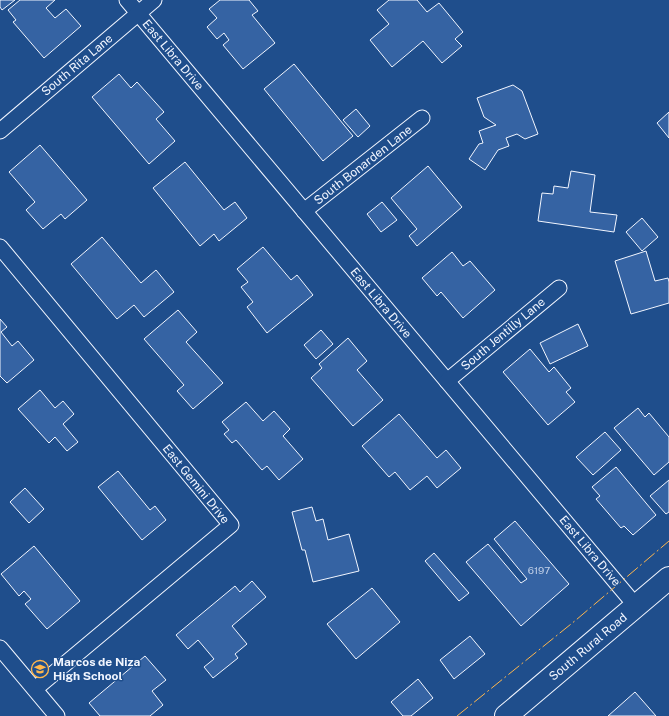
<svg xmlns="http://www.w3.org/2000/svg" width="669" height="716" viewBox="0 0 669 716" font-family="'Public Sans',sans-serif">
	<rect width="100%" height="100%" fill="#1f4e8c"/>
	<g fill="#3563a3" stroke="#f2f6ff">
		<polygon points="0,0 15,0 2,10 0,7"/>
		<polygon points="20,0 55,0 46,8 55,18 66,9 81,26 44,58 13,22 16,20 8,10"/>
		<polygon points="220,0 249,0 258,11 252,15 275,43 243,69 223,45 229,40 224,33 217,39 207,27 217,18 209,9"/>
		<polygon points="389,0 417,0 427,12 439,3 463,32 455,39 462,46 442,63 423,41 392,67 370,40 389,24 377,10"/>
		<polygon points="294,64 353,136 323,161 264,89"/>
		<polygon points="119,74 131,88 137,82 164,112 156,119 175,141 149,164 92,97"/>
		<polygon points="513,85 522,91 538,134 525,139 517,134 506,138 509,146 498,150 485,170 469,159 479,144 483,143 479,131 496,125 484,117 477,98"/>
		<polygon points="356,109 370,126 358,137 343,120"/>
		<polygon points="669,112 669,138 657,123"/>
		<polygon points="40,145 87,200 65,219 61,214 43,229 26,210 35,202 9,172"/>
		<polygon points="185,162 224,210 235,202 247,218 219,241 214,234 200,246 153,188"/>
		<polygon points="428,166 462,207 417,246 409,236 417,229 391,198"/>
		<polygon points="571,171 595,175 590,212 617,215 614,232 538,221 542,193 553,194 554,186 568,188"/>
		<polygon points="382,202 397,220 381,232 367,214"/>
		<polygon points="642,218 658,237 642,251 626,232"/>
		<polygon points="102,237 141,283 156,270 174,292 144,317 134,305 117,319 71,264"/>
		<polygon points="263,247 291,280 297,275 313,295 267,333 247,307 253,302 241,287 248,282 237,269"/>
		<polygon points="646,251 655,281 668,278 669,282 669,303 631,314 615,261"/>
		<polygon points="452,252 463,266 470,261 495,290 463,318 441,292 437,296 422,278"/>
		<polygon points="178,310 197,332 186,342 223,383 193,409 177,391 184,385 144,339"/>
		<polygon points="0,319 7,327 1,332 12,346 18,341 34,360 7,383 0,376"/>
		<polygon points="578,324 588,346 550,364 540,343"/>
		<polygon points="321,330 333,344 316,359 304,345"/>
		<polygon points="348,338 367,361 357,370 383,400 353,426 311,378 322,368 319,364"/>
		<polygon points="530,349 549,372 554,367 571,388 566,392 575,402 548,425 503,372"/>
		<polygon points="40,390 55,408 63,401 74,414 63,424 78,442 67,451 55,437 49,443 18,409"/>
		<polygon points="246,402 263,421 274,411 290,429 283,436 303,459 279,480 267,466 262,470 236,440 232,443 224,434 229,430 222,422"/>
		<polygon points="638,408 645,417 649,413 669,437 669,462 654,475 614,428"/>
		<polygon points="399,414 437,458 446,450 461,468 437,488 427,476 410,490 395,472 389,477 362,446"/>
		<polygon points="605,432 621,450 593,475 576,457"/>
		<polygon points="616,467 656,515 633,535 624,526 621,528 596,499 600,496 592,487"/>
		<polygon points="118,471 150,510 155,506 166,520 142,540 98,487"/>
		<polygon points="669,480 669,512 666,514 650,496"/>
		<polygon points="25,488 44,509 29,523 10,502"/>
		<polygon points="312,507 316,521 323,519 328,540 349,534 359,571 313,582 305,550 302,550 292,512"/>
		<polygon points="515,521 569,584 521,626 466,562 488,544 521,583 527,579 494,539"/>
		<polygon points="34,546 80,601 47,629 25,604 31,599 24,591 19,596 1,574"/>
		<polygon points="434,553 469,593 459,601 425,561"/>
		<polygon points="252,581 266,597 232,626 247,644 235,654 238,658 213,678 204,667 214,659 198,640 188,649 176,635 235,586 240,592"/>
		<polygon points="372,588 400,622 356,659 327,624"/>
		<polygon points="470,636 485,654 454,679 440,660"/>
		<polygon points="145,656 166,680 152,691 163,705 150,716 100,716 89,703"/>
		<polygon points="418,679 433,698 411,716 403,716 391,702"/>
		<polygon points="635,692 656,716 608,716"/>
	</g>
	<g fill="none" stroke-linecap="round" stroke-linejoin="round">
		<g stroke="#f2f6ff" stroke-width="17">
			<g id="minor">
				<polyline points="127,0 636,606"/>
				<polyline points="0,131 154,0"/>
				<polyline points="304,211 422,118"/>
				<polyline points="0,247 231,525 35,689"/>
				<polyline points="447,381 559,288"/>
				<polyline points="0,648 57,716"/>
			</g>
		</g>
		<g stroke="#f2f6ff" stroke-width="24">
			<polyline id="secondary" points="506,716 669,578"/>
		</g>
		<use href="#minor" stroke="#1f4e8c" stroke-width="15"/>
		<use href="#secondary" stroke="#1f4e8c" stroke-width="22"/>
		<polyline stroke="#ffb74d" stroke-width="1" stroke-dasharray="14 3 2 3" stroke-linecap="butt" points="457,716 576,620 669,541"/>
	</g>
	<defs>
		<g id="school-ring" transform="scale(0.9)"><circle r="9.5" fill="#1f4e8c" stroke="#ffb74d" stroke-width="1.5"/><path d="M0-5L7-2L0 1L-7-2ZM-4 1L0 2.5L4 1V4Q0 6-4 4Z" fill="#ffb74d"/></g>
	</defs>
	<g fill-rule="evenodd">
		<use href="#school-ring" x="40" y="669"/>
	</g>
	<g text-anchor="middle" stroke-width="3" stroke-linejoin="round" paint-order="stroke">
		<g font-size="10" fill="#c3d1e8">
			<text x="539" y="574">6197</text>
		</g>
		<g font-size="12" fill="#f2f6ff" stroke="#1f4e8c">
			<text transform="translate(173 55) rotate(50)" y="4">East Libra Drive</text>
			<text transform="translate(77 65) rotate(-40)" y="4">South Rita Lane</text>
			<text transform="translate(363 165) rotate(-38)" y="4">South Bonarden Lane</text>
			<text transform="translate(381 303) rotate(50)" y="4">East Libra Drive</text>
			<text transform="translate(503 334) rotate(-40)" y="4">South Jentilly Lane</text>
			<text transform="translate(196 484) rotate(51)" y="4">East Gemini Drive</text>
			<text transform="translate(590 551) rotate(50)" y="4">East Libra Drive</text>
			<text transform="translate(588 647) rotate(-40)" y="4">South Rural Road</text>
		</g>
		<g font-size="12" font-weight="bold" fill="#f2f6ff" stroke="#1f4e8c" text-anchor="start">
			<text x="53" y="666">Marcos de Niza<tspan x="53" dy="14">High School</tspan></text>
		</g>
	</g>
</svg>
